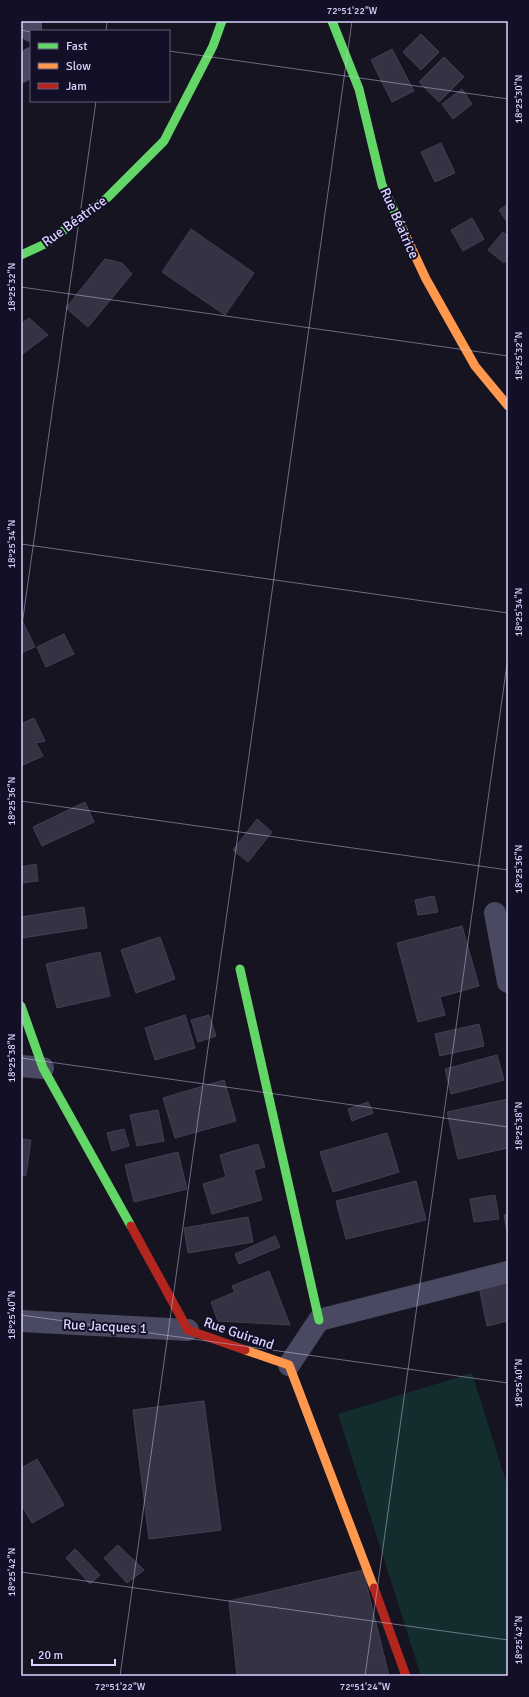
<svg xmlns="http://www.w3.org/2000/svg" width="529" height="1697" viewBox="0 0 529 1697" font-family="Signika,sans-serif">
	<rect width="100%" height="100%" fill="#161421"/>
	<polygon fill="#132c2d" points="472,1373 508,1488 508,1676 421,1676 338,1414"/>
	<g fill="#343243" stroke="#433f54">
		<polygon points="421,34 439,52 421,70 403,52"/>
		<polygon points="392,49 414,91 392,102 371,60"/>
		<polygon points="444,57 464,77 439,102 419,82"/>
		<polygon points="462,89 472,104 453,119 442,104"/>
		<polygon points="441,143 455,173 435,182 421,152"/>
		<polygon points="508,204 508,221 507,222 499,210"/>
		<polygon points="472,218 484,239 463,251 451,230"/>
		<polygon points="191,229 254,273 225,315 162,272"/>
		<polygon points="503,232 508,236 508,258 504,263 488,250"/>
		<polygon points="105,259 122,263 132,274 88,327 66,308"/>
		<polygon points="29,318 48,335 21,355 21,324"/>
		<polygon points="21,618 35,647 21,653"/>
		<polygon points="64,634 74,654 46,667 37,647"/>
		<polygon points="34,718 45,741 36,743 43,756 23,765 21,762 21,724"/>
		<polygon points="85,802 94,822 42,846 33,827"/>
		<polygon points="257,819 272,832 248,862 233,850"/>
		<polygon points="36,864 38,881 21,883 21,867"/>
		<polygon points="434,896 438,912 418,915 415,900"/>
		<polygon points="84,907 87,928 22,938 21,917"/>
		<polygon points="462,926 479,986 440,997 445,1015 418,1022 397,943"/>
		<polygon points="160,937 175,979 136,993 121,950"/>
		<polygon points="100,952 110,996 57,1008 46,964"/>
		<polygon points="185,1015 195,1048 155,1060 145,1028"/>
		<polygon points="209,1015 216,1036 198,1042 191,1020"/>
		<polygon points="479,1024 484,1046 440,1056 435,1034"/>
		<polygon points="497,1055 504,1080 451,1094 445,1069"/>
		<polygon points="224,1080 236,1121 175,1138 163,1098"/>
		<polygon points="508,1099 508,1148 458,1159 447,1112"/>
		<polygon points="368,1102 373,1113 352,1121 348,1109"/>
		<polygon points="158,1110 164,1141 137,1146 130,1115"/>
		<polygon points="124,1129 129,1146 112,1151 107,1133"/>
		<polygon points="387,1133 399,1172 333,1192 320,1152"/>
		<polygon points="21,1139 31,1140 26,1175 21,1176"/>
		<polygon points="258,1144 265,1167 254,1170 262,1200 212,1214 203,1184 226,1177 220,1155"/>
		<polygon points="178,1152 187,1189 134,1202 125,1165"/>
		<polygon points="416,1181 426,1220 346,1239 336,1201"/>
		<polygon points="495,1195 499,1219 474,1222 470,1199"/>
		<polygon points="508,1214 508,1232 507,1232 504,1215"/>
		<polygon points="248,1217 253,1242 188,1253 184,1228"/>
		<polygon points="275,1236 280,1247 239,1264 235,1254"/>
		<polygon points="269,1271 290,1325 218,1321 211,1302 235,1292 232,1286"/>
		<polygon points="508,1276 508,1321 487,1326 478,1282"/>
		<polygon points="204,1401 221,1530 149,1539 133,1410"/>
		<polygon points="37,1459 64,1505 32,1523 21,1504 21,1468"/>
		<polygon points="118,1545 144,1570 127,1583 104,1558"/>
		<polygon points="75,1549 100,1575 90,1584 66,1558"/>
		<polygon points="363,1570 389,1676 237,1676 229,1601"/>
	</g>
	<g fill="none" stroke-linecap="round" stroke-linejoin="round">
		<g stroke="#4a4962" stroke-width="22">
			<polyline points="31,21 31,31"/>
			<polyline points="21,72 31,58"/>
			<polyline points="495,913 508,982"/>
			<polyline points="21,1066 43,1068"/>
			<polyline points="21,1321 188,1330"/>
			<polyline points="289,1365 319,1320 508,1272"/>
		</g>
		<g stroke="#63d668" stroke-width="9">
			<polyline points="332,21 359,89 382,185 403,230"/>
			<polyline points="21,255 47,243 107,198 164,141 213,46 222,21"/>
			<polyline points="240,969 319,1320"/>
			<polyline points="21,1006 43,1068 131,1226"/>
		</g>
		<g stroke="#ff974d" stroke-width="9">
			<polyline points="403,230 426,279 475,366 508,406"/>
			<polyline points="245,1350 289,1365 374,1588"/>
		</g>
		<g stroke="#b3261e" stroke-width="9">
			<polyline points="131,1226 188,1330 245,1350"/>
			<polyline points="374,1588 406,1676"/>
		</g>
	</g>
	<path fill="none" stroke="#d9d4ff" stroke-width="1" stroke-opacity="0.45" d="M21 30 31 32M106 31 107 21M169 51 508 99M21 287 508 356M21 544 508 613M21 632 96 101M21 801 508 870M21 1058 508 1127M21 1315 508 1383M21 1572 508 1640M120 1676 352 21M365 1676 508 657"/>
	<g text-anchor="middle" stroke-width="4" stroke-linejoin="round" paint-order="stroke">
		<g font-size="14" fill="#d9d4ff" stroke="#130f26">
			<text transform="translate(74 221) rotate(-36)" y="5">Rue Béatrice</text>
			<text transform="translate(400 223) rotate(66)" y="5">Rue Béatrice</text>
			<text transform="translate(105 1326) rotate(3)" y="5">Rue Jacques 1</text>
			<text transform="translate(239 1333) rotate(19)" y="5">Rue Guirand</text>
		</g>
	</g>
	<rect width="529" height="1697" fill="none" stroke="#130f26" stroke-width="44"/>
	<rect x="30" y="30" width="140" height="72" fill="#130f26" stroke="#625e7d"/>
	<rect x="38" y="43" width="20" height="6" fill="#63d668" stroke="#625e7d"/>
	<text x="66" y="50" font-size="12" fill="#d9d4ff">Fast</text>
	<rect x="38" y="63" width="20" height="6" fill="#ff974d" stroke="#625e7d"/>
	<text x="66" y="70" font-size="12" fill="#d9d4ff">Slow</text>
	<rect x="38" y="83" width="20" height="6" fill="#b3261e" stroke="#625e7d"/>
	<text x="66" y="90" font-size="12" fill="#d9d4ff">Jam</text>
	<path d="M32 1659v6h83v-6" fill="none" stroke="#d9d4ff" stroke-width="2"/>
	<text x="38" y="1659" font-size="12" fill="#d9d4ff" stroke="#130f26" stroke-width="3" paint-order="stroke">20 m</text>
	<rect x="22" y="22" width="485" height="1653" fill="none" stroke="#d9d4ff" stroke-width="1.5"/>
	<g font-size="10" text-anchor="middle" fill="#d9d4ff">
		<text x="352" y="14">72°51'22"W</text>
		<text transform="translate(518 99) rotate(-90)" y="4">18°25'30"N</text>
		<text transform="translate(11 287) rotate(-90)" y="4">18°25'32"N</text>
		<text transform="translate(518 356) rotate(-90)" y="4">18°25'32"N</text>
		<text transform="translate(11 544) rotate(-90)" y="4">18°25'34"N</text>
		<text transform="translate(518 612) rotate(-90)" y="4">18°25'34"N</text>
		<text transform="translate(11 801) rotate(-90)" y="4">18°25'36"N</text>
		<text transform="translate(518 869) rotate(-90)" y="4">18°25'36"N</text>
		<text transform="translate(11 1058) rotate(-90)" y="4">18°25'38"N</text>
		<text transform="translate(518 1126) rotate(-90)" y="4">18°25'38"N</text>
		<text transform="translate(11 1315) rotate(-90)" y="4">18°25'40"N</text>
		<text transform="translate(518 1383) rotate(-90)" y="4">18°25'40"N</text>
		<text transform="translate(11 1572) rotate(-90)" y="4">18°25'42"N</text>
		<text transform="translate(518 1640) rotate(-90)" y="4">18°25'42"N</text>
		<text x="120" y="1690">72°51'22"W</text>
		<text x="365" y="1690">72°51'24"W</text>
	</g>
</svg>
